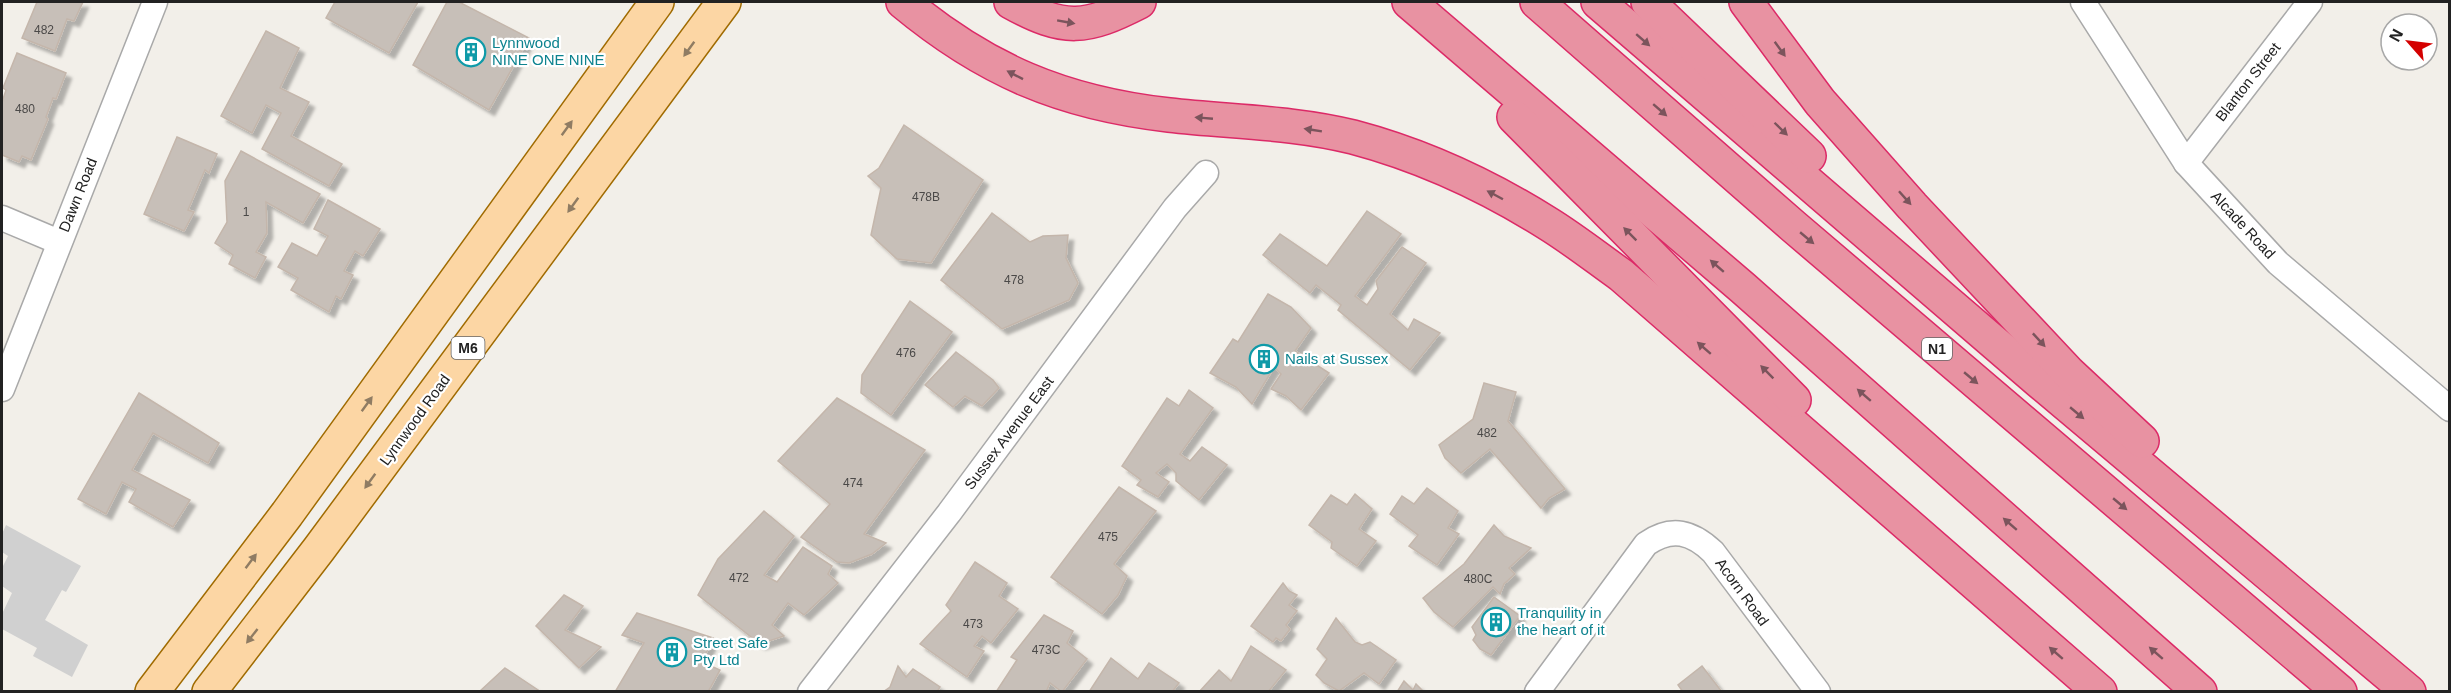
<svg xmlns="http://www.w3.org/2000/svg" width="2451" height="693" viewBox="0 0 2451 693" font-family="Helvetica,sans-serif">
	<defs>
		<filter id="shadow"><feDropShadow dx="5.5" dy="5.5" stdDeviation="1.5" flood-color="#0004"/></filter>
	</defs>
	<rect width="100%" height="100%" fill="#f2efe9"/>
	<polygon fill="#d0d0d0" points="6,525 81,566 66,592 62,590 45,620 88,645 72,677 33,656 37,648 2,629 2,614 12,593 2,586 2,568 8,556 2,552 2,534"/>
	<g fill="#c7bfb8" stroke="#c4b6ab" stroke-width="1.5" filter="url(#shadow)">
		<polygon points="37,2 83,2 74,21 67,19 55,51 22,38"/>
		<polygon points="335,2 418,2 389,53 326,18"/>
		<polygon points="447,2 459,2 529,38 489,110 413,65"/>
		<polygon points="266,31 299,48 280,88 309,102 291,136 342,164 329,186 262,149 281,113 266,105 252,133 221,116"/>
		<polygon points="17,53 66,73 56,99 53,98 46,117 48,119 31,160 22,156 19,162 2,155 2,102 6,90 3,88"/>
		<polygon points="904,125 983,180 931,263 897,259 871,235 881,188 868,176 879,168"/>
		<polygon points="177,137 217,154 209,173 205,170 188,210 194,212 184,231 144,214"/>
		<polygon points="241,151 320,194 303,223 266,202 267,233 256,252 266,257 255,278 229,264 233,255 215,243 227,222 225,181"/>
		<polygon points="328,200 380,229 363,256 355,251 344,271 353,275 341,299 336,296 329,312 291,290 298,278 278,267 292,243 317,256 328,236 314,229"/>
		<polygon points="1367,211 1401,234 1355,296 1367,305 1378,289 1376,281 1402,247 1426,263 1390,314 1408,330 1414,319 1440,333 1410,370 1338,310 1341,305 1316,285 1310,293 1263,255 1280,234 1327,266"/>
		<polygon points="992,213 1030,242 1043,236 1068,235 1066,258 1078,283 1069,300 1002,329 941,280"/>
		<polygon points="1268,294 1291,307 1311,328 1295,351 1329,373 1301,410 1286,396 1271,389 1281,374 1274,367 1252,404 1236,387 1210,373 1233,339 1238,342"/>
		<polygon points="910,301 952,332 891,415 861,393 862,375"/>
		<polygon points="956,352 993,380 999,388 982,406 965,396 953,407 925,385"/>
		<polygon points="1484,383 1516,392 1508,421 1565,489 1549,498 1541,508 1490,449 1461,473 1445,458 1439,445 1473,419"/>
		<polygon points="1189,390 1213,408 1180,454 1190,461 1202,447 1227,465 1199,500 1176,481 1176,473 1167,464 1156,473 1169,482 1158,497 1137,485 1141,480 1122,466 1167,398 1179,406"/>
		<polygon points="139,393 219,443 208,463 153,433 132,470 190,500 173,527 129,502 136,489 122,482 106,514 78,499"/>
		<polygon points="837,398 925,450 864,534 886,543 872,554 849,563 837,562 801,537 830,504 778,461"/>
		<polygon points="1119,487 1156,511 1114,564 1127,576 1118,595 1102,614 1051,577"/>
		<polygon points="1427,488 1458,511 1448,528 1459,534 1437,565 1409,546 1418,535 1390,514 1402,496 1414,504"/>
		<polygon points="1355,494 1372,509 1359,529 1376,541 1357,566 1331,548 1332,542 1309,525 1331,495 1347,505"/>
		<polygon points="764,511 794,536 764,575 777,582 803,547 832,566 828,574 838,583 804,615 788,603 772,625 784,636 760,644 698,595 718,559"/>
		<polygon points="1494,525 1504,536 1531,548 1509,568 1515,574 1504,584 1500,594 1493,587 1453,627 1434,612 1423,598 1464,564"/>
		<polygon points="975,562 1007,583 999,596 1018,609 991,643 982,636 974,646 984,651 967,677 920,644 951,611 946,605"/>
		<polygon points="1283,583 1289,591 1297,595 1289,605 1297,611 1286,625 1290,629 1281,641 1276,638 1273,642 1251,626"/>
		<polygon points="564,595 583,606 565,630 601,647 579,668 536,626"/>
		<polygon points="1494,597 1520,616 1491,655 1480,649 1473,640 1476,635 1472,627"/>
		<polygon points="637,613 713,638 702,662 720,670 708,692 615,692 644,643 622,635"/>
		<polygon points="1044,615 1073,631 1067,643 1087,659 1062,692 1050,683 1046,692 996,692 1017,660 1011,657"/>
		<polygon points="1336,618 1355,642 1362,645 1370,642 1396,660 1379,684 1364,673 1339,691 1324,683 1316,675 1327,659 1317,649"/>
		<polygon points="1251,646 1286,670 1268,692 1199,692 1219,670 1231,681"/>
		<polygon points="1111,658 1138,679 1149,663 1179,683 1172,692 1089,692"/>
		<polygon points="898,666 906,677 913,669 940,687 937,692 883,692 890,687"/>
		<polygon points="1702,666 1722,692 1683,692 1678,685"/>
		<polygon points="505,668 541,692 479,692"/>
		<polygon points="1404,681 1413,690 1416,684 1424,692 1397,692"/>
	</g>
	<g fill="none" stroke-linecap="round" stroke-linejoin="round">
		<g stroke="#a9a9a9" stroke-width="27">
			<g id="street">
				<polyline points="2083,2 2186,163 2278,263 2450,409"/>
				<polyline points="2186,163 2310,2"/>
				<polyline points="2,218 59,242"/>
				<polyline points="2,389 155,2"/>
				<polyline points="810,692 949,513 1175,208 1206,173"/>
				<path d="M1537 692 1646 544C1672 526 1692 532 1713 552L1818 692"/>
			</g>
		</g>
		<g stroke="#a06b00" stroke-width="36">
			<g id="primary">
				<polyline points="152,692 287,514 657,2"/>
				<polyline points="209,692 319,549 724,2"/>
			</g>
		</g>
		<g stroke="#dc2a67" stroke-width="36">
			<g id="highway">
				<path d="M903 2C985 70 1062 103 1169 115 1230 122 1293 122 1353 137 1421 155 1488 186 1547 223 1573 239 1597 258 1621 275L2100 692"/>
				<path d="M1011 2C1065 32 1086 29 1139 2"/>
				<polyline points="1409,2 1743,288 2200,692"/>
				<polyline points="1537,2 1793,226 2340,692"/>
				<polyline points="1598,2 2040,382 2409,692"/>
				<polyline points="1648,2 1809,156"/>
				<polyline points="1746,2 1820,102 1912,206 2069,373 2142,441"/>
				<polyline points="1514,117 1794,400"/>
			</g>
		</g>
		<use href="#street" stroke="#fff" stroke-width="24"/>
		<use href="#primary" stroke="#fcd6a4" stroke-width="33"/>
		<use href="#highway" stroke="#e892a2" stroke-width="33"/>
	</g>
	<defs><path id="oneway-solid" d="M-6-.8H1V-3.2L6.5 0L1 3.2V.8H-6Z" transform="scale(1.5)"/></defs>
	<g fill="#7b545c">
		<use href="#oneway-solid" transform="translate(1066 22) rotate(10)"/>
		<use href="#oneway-solid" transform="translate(1643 40) rotate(41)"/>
		<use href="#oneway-solid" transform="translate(1780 49) rotate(54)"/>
		<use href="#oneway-solid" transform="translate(1015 75) rotate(-153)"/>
		<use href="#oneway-solid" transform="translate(1660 110) rotate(41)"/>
		<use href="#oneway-solid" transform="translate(1204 118) rotate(-175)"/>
		<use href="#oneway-solid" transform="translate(1781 129) rotate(44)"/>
		<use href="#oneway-solid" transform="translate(1313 130) rotate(-171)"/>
		<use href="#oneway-solid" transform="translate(1495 195) rotate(-152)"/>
		<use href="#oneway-solid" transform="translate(1905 198) rotate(48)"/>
		<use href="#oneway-solid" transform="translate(1630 234) rotate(-135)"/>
		<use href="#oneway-solid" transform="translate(1807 238) rotate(40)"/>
		<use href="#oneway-solid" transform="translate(1717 266) rotate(-139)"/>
		<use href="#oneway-solid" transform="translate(2039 340) rotate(47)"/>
		<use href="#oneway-solid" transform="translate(1704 348) rotate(-139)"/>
		<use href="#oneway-solid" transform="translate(1767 372) rotate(-135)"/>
		<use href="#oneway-solid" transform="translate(1971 378) rotate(40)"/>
		<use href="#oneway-solid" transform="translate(1864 395) rotate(-139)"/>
		<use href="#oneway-solid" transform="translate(2077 413) rotate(40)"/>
		<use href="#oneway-solid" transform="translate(2120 504) rotate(40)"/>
		<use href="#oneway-solid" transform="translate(2010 524) rotate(-139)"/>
		<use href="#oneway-solid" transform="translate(2056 653) rotate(-139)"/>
		<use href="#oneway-solid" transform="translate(2156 653) rotate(-139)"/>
	</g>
	<g fill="#8f7c63">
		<use href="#oneway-solid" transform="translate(689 49) rotate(126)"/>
		<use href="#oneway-solid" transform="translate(567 128) rotate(-54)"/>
		<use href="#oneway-solid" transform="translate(573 205) rotate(126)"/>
		<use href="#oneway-solid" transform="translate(367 404) rotate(-54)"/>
		<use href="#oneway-solid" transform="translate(370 481) rotate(126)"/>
		<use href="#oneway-solid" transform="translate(251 561) rotate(-53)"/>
		<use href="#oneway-solid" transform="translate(252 636) rotate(128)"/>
	</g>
	<defs>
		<g id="building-ring" transform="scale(1.5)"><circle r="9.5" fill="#fff" stroke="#0f9aa8" stroke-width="1.5"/><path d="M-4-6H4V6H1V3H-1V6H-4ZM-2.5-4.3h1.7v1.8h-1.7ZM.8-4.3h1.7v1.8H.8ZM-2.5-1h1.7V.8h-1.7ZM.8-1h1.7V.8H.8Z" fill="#0f9aa8"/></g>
	</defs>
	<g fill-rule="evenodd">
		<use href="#building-ring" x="471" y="52"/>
		<use href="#building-ring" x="1264" y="359"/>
		<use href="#building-ring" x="1496" y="622"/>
		<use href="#building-ring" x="672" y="652"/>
	</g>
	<g text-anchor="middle" stroke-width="4.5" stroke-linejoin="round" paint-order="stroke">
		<g font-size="12" fill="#4b4948">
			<text x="44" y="34">482</text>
			<text x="25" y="113">480</text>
			<text x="926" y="201">478B</text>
			<text x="246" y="216">1</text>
			<text x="1014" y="284">478</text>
			<text x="906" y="357">476</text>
			<text x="1487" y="437">482</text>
			<text x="853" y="487">474</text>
			<text x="1108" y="541">475</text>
			<text x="739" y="582">472</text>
			<text x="1478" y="583">480C</text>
			<text x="973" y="628">473</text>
			<text x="1046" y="654">473C</text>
		</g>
		<g fill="#fff" stroke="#646464" stroke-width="1.5">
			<rect x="451.5" y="337" width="33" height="22" rx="4.5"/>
			<rect x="1922" y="338" width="30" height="22" rx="4.5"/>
		</g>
		<g font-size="14" font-weight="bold" fill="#222">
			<text x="468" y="353">M6</text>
			<text x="1937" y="354">N1</text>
		</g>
		<g font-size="15" fill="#0d838f" stroke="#fff" text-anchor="start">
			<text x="492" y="48">Lynnwood<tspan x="492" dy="17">NINE ONE NINE</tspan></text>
			<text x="1285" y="364">Nails at Sussex</text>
			<text x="1517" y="618">Tranquility in<tspan x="1517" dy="17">the heart of it</tspan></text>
			<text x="693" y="648">Street Safe<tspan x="693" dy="17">Pty Ltd</tspan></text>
		</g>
		<g font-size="15" fill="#222" stroke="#fff">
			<text transform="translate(2248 82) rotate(-52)" y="5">Blanton Street</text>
			<text transform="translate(78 195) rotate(-68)" y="5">Dawn Road</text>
			<text transform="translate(2243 225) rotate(47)" y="5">Alcade Road</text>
			<text transform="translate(415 420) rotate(-54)" y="5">Lynnwood Road</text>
			<text transform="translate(1009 433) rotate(-53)" y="5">Sussex Avenue East</text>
			<text transform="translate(1742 592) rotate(54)" y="5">Acorn Road</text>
		</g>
	</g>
	<rect width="2451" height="693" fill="none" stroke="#222222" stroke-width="6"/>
	<g transform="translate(2409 42) rotate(298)"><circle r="28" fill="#ffffff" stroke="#a7a7a7" stroke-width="1.5"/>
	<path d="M0-4.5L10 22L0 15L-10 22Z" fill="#d40000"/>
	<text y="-9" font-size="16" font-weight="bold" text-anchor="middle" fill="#222222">N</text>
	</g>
</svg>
